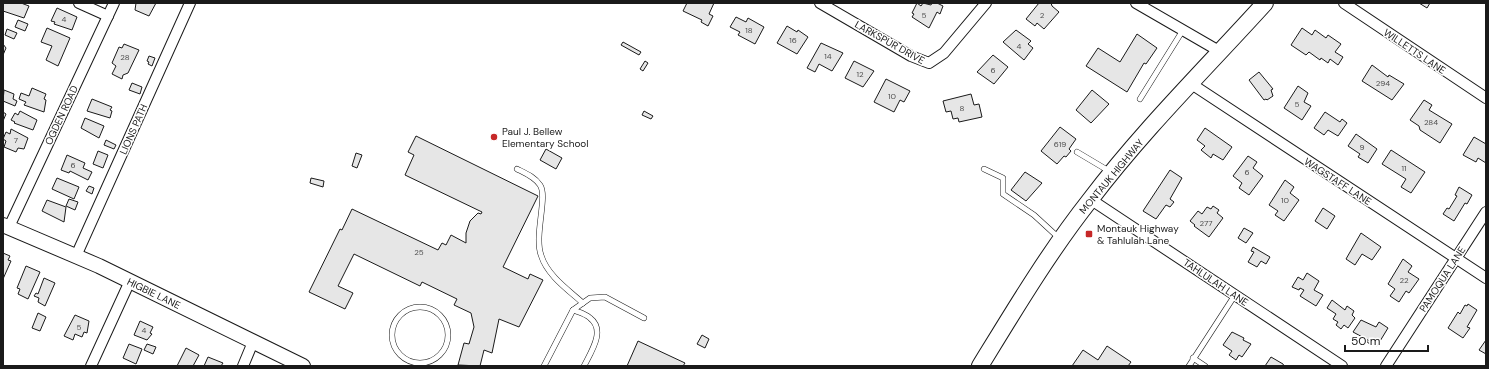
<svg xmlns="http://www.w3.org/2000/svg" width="1489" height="369" viewBox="0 0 1489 369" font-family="'DM Sans',sans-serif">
	<rect width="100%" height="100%" fill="#fff"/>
	<g fill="#e6e6e6" stroke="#1a1a1a">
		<polygon points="3,3 21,3 29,6 24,18 3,11"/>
		<polygon points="136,3 156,3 149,16 135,10"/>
		<polygon points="687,3 714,3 709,14 713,16 708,26 701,22 702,20 683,11"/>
		<polygon points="917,3 921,6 923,3 931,5 932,3 937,3 943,6 940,14 937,12 929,28 912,17 914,14 912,13"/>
		<polygon points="1039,3 1051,3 1052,6 1059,12 1044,29 1037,23 1035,26 1026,19"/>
		<polygon points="1419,3 1430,3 1427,8"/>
		<polygon points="57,8 77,17 72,30 54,24 55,22 51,21"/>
		<polygon points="736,17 746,22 748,18 764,27 755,44 738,35 740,32 730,27"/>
		<polygon points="18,20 28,24 25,31 15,27"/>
		<polygon points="787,26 797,32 798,30 808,37 797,54 777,43"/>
		<polygon points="47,28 70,38 58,66 46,60 52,46 41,42"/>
		<polygon points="1302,28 1312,35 1315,30 1326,38 1328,35 1341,44 1335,52 1343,57 1338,65 1330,59 1328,63 1321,58 1320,60 1309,52 1306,55 1291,45"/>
		<polygon points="7,29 17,33 14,39 5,35"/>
		<polygon points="1016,30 1031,41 1028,44 1033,48 1024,60 1003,42"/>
		<polygon points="1137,34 1157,48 1146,64 1144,63 1127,92 1086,66 1098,48 1120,62"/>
		<polygon points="623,42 641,52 639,55 621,45"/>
		<polygon points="821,43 843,53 832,71 819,64 815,72 807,68"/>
		<polygon points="3,44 6,48 3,55"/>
		<polygon points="124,44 139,50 128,73 123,75 122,79 112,74 116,66 112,63 119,47 122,48"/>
		<polygon points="993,55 1008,67 994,84 977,72"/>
		<polygon points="149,56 155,58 152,66 148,64 149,62 147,61"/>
		<polygon points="645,61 648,63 643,71 640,69"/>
		<polygon points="854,61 874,71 863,87 845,78"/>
		<polygon points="1372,65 1388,77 1389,75 1404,84 1392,100 1362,81"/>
		<polygon points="1259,72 1273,89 1271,90 1273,96 1267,100 1266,99 1264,100 1249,80"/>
		<polygon points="886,79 910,91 904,102 900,100 894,112 874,102"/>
		<polygon points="132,83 142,87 140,94 129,90"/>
		<polygon points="1298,86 1308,93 1304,102 1311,106 1302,120 1284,108"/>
		<polygon points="32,88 46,94 44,99 46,100 44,112 24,105 26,102 19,99 21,93 29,96"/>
		<polygon points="4,90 14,94 13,99 17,101 15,106 3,101"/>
		<polygon points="1092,90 1109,104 1091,123 1076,110"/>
		<polygon points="971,94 974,105 979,104 982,117 959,122 958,118 953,119 951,111 946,112 943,101"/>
		<polygon points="92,99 112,107 110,110 112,111 110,118 87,111"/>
		<polygon points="1424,100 1432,105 1429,110 1452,124 1440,143 1420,130 1419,126 1410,120"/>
		<polygon points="20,111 37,120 33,130 14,123 15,122 11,120 15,113 18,115"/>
		<polygon points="644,111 653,116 651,119 642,115"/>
		<polygon points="3,112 6,114 3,121"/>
		<polygon points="1325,112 1340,122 1342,119 1347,123 1338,136 1328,130 1324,135 1314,128"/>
		<polygon points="85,118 104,126 99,138 81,128"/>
		<polygon points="1060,127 1076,139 1069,149 1071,151 1066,157 1064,156 1057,164 1041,151"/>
		<polygon points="1205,128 1232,147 1223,160 1213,154 1211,158 1201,150 1205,146 1197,140"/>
		<polygon points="11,129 28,138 24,149 18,148 16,152 4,147 6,141 3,139 6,132 10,134"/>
		<polygon points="1356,134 1377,149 1368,163 1358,157 1360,154 1348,146"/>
		<polygon points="416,136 538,196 503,267 528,279 530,274 543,280 519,327 499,319 492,353 484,350 480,366 458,365 464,343 469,344 474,327 471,313 454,305 457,299 422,282 420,286 354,254 338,286 353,293 345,309 309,292 340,229 342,230 352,209 438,250 442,243 446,245 451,235 466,243 466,233 470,221 478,213 481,214 482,212 405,175 414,155 408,152"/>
		<polygon points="1474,137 1486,144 1486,163 1478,158 1476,162 1463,155"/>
		<polygon points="106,140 116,145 114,149 104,145"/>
		<polygon points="546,149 562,158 556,169 540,160"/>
		<polygon points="1391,150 1425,172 1411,193 1401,187 1406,179 1382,164"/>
		<polygon points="98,151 108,155 103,168 93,164"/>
		<polygon points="356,153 362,155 357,168 352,166"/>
		<polygon points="67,155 85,163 83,168 92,172 88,180 70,171 69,173 61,170"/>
		<polygon points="1248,156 1257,162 1253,168 1263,176 1249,195 1239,188 1242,183 1233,176"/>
		<polygon points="1170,170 1182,178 1170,199 1174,202 1170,207 1166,205 1156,219 1143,211"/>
		<polygon points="1025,172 1042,183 1026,201 1011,190"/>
		<polygon points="57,178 79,187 74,199 52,189"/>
		<polygon points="311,178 324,181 323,187 310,183"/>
		<polygon points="1285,180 1294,187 1290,193 1299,200 1284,221 1275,215 1278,211 1269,205"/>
		<polygon points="89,186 94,188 92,194 86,191"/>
		<polygon points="1459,187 1472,195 1467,204 1465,203 1454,221 1443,214 1447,208 1449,209 1457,196 1455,195"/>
		<polygon points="69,199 78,202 75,210 66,206"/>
		<polygon points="47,200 66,207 64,222 42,211"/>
		<polygon points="1213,206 1219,210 1217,213 1223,218 1209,237 1194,226 1195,225 1190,221 1198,211 1202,214 1207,207 1211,209"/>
		<polygon points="1323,208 1335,216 1327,229 1315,221"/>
		<polygon points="1244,228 1253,233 1246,243 1238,238"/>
		<polygon points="1361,233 1381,247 1372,260 1362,254 1355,265 1346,259"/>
		<polygon points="1253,247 1270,257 1266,264 1261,261 1257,267 1248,262 1254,252 1251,251"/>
		<polygon points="3,253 10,256 8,260 11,261 3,279"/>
		<polygon points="1403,259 1412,266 1408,272 1419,279 1409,293 1406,291 1399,302 1390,296 1395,289 1388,284"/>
		<polygon points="26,266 40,272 28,299 18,294 20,289 17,288"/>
		<polygon points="1307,273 1319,281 1314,290 1323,295 1316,306 1300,296 1304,290 1300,288 1299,290 1292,287 1298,277 1303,280"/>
		<polygon points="44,278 55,283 45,306 38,302 39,298 34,296 36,293 38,294"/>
		<polygon points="1332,300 1345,310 1347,306 1354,311 1352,315 1355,318 1348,328 1344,325 1341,329 1336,325 1338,322 1333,319 1336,314 1327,308"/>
		<polygon points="1468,304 1477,310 1467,327 1470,328 1463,338 1448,328 1458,312 1460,314 1465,305 1467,306"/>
		<polygon points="38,313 46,317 40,331 32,328"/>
		<polygon points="75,315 89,321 87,333 84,332 82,337 75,334 73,340 64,336"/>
		<polygon points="1361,320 1376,327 1379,322 1388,328 1377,346 1371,342 1370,344 1367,342 1368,340 1353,332"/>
		<polygon points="140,321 153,327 150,333 152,334 147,340 134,335"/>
		<polygon points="1232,332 1244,338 1243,340 1251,344 1242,357 1239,355 1236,360 1229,355 1232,351 1223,345"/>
		<polygon points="702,335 709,339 705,348 697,344"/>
		<polygon points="1486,340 1486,354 1479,350"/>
		<polygon points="638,341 685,363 683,366 627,366"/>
		<polygon points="129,344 142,349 136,364 123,358"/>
		<polygon points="147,344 156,347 153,354 144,350"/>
		<polygon points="1107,346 1131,362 1128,366 1072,366 1083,350 1098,360"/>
		<polygon points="186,348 199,355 193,366 177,366"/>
		<polygon points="208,357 223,363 221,366 204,366"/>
		<polygon points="1271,357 1283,364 1284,366 1265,366"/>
	</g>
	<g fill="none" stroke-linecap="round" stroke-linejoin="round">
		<g stroke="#1a1a1a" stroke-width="6">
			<g id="service">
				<polyline points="1140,99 1183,30"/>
				<polyline points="1077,152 1109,171"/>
				<path d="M517 169C525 173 535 177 540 185 548 196 534 235 541 255 547 275 567 289 583 303"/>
				<polyline points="984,169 1003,178 1003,194 1034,215 1059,238"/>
				<circle cx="420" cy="335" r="28"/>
				<path d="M573 310C578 312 586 314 590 318 606 330 591 352 584 366"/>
				<polyline points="1193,358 1205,366"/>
				<polyline points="544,366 573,310 590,298 605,297 644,318"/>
				<polyline points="1189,366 1235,295"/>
			</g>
		</g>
		<g stroke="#1a1a1a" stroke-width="12">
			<g id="minor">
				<polyline points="79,3 108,16"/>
				<polyline points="820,3 911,56 929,63 944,53 986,3"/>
				<polyline points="1136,3 1219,51"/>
				<polyline points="1344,3 1486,98"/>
				<polyline points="1190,83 1486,278"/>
				<polyline points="1090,199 1342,366"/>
				<polyline points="9,227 114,3"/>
				<polyline points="76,256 190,3"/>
				<polyline points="91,366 130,281"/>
				<polyline points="243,366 253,342"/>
				<polyline points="1386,366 1486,212"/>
			</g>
		</g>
		<g stroke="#1a1a1a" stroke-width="16">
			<polyline id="secondary" points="3,225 99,266 303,366"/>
		</g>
		<g stroke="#1a1a1a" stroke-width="18">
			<path id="primary" d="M980 366C1015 309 1049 252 1090 200 1143 130 1206 68 1265 3"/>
		</g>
		<use href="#service" stroke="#fff" stroke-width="5"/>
		<use href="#minor" stroke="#fff" stroke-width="10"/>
		<use href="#secondary" stroke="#fff" stroke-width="14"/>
		<use href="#primary" stroke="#fff" stroke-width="16"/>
	</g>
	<g fill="#c62828" stroke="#fff" stroke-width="1.5">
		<circle cx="494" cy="137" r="4"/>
		<rect x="1085" y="230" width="8" height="8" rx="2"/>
	</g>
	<g text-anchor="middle" stroke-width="3" stroke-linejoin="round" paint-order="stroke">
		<g font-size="8" fill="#4d4d4d">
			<text x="924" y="18">5</text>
			<text x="1042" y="18">2</text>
			<text x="64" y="22">4</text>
			<text x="749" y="33">18</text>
			<text x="793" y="43">16</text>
			<text x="1019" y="49">4</text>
			<text x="828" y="59">14</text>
			<text x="125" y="60">28</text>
			<text x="993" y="73">6</text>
			<text x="860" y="77">12</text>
			<text x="1383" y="86">294</text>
			<text x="892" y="99">10</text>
			<text x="1297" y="107">5</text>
			<text x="962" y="111">8</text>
			<text x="1431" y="125">284</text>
			<text x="16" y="143">7</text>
			<text x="1060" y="147">619</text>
			<text x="1362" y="150">9</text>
			<text x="73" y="168">6</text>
			<text x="1404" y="171">11</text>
			<text x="1247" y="175">6</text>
			<text x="1285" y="203">10</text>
			<text x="1206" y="226">277</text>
			<text x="419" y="255">25</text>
			<text x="1404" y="283">22</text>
			<text x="79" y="330">5</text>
			<text x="144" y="333">4</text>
		</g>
		<g font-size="10" fill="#1a1a1a" stroke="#fff">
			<text transform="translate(890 42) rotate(29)" y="4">LARKSPUR DRIVE</text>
			<text transform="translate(1415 51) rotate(34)" y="4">WILLETTS LANE</text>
			<text transform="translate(61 115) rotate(-65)" y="4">OGDEN ROAD</text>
			<text transform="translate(133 129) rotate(-66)" y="4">LIONS PATH</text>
			<text transform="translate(1111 176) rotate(-50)" y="4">MONTAUK HIGHWAY</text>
			<text transform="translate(1338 181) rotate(33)" y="4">WAGSTAFF LANE</text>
			<text transform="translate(1442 279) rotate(-57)" y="4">PAMOQUA LANE</text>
			<text transform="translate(1216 282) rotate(34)" y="4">TAHLULAH LANE</text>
			<text transform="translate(154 293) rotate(26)" y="4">HIGBIE LANE</text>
		</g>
		<g font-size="10" fill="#1a1a1a" stroke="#fff" text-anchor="start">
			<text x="502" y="135">Paul J. Bellew<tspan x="502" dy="12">Elementary School</tspan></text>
			<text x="1097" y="232">Montauk Highway<tspan x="1097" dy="12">&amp; Tahlulah Lane</tspan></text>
		</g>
	</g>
	<rect width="1489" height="369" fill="none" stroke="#1a1a1a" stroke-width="8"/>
	<path d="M1345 345v6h83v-6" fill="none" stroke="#1a1a1a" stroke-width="2"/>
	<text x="1351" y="345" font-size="12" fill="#1a1a1a" stroke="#ffffff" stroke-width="3" paint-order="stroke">50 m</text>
</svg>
